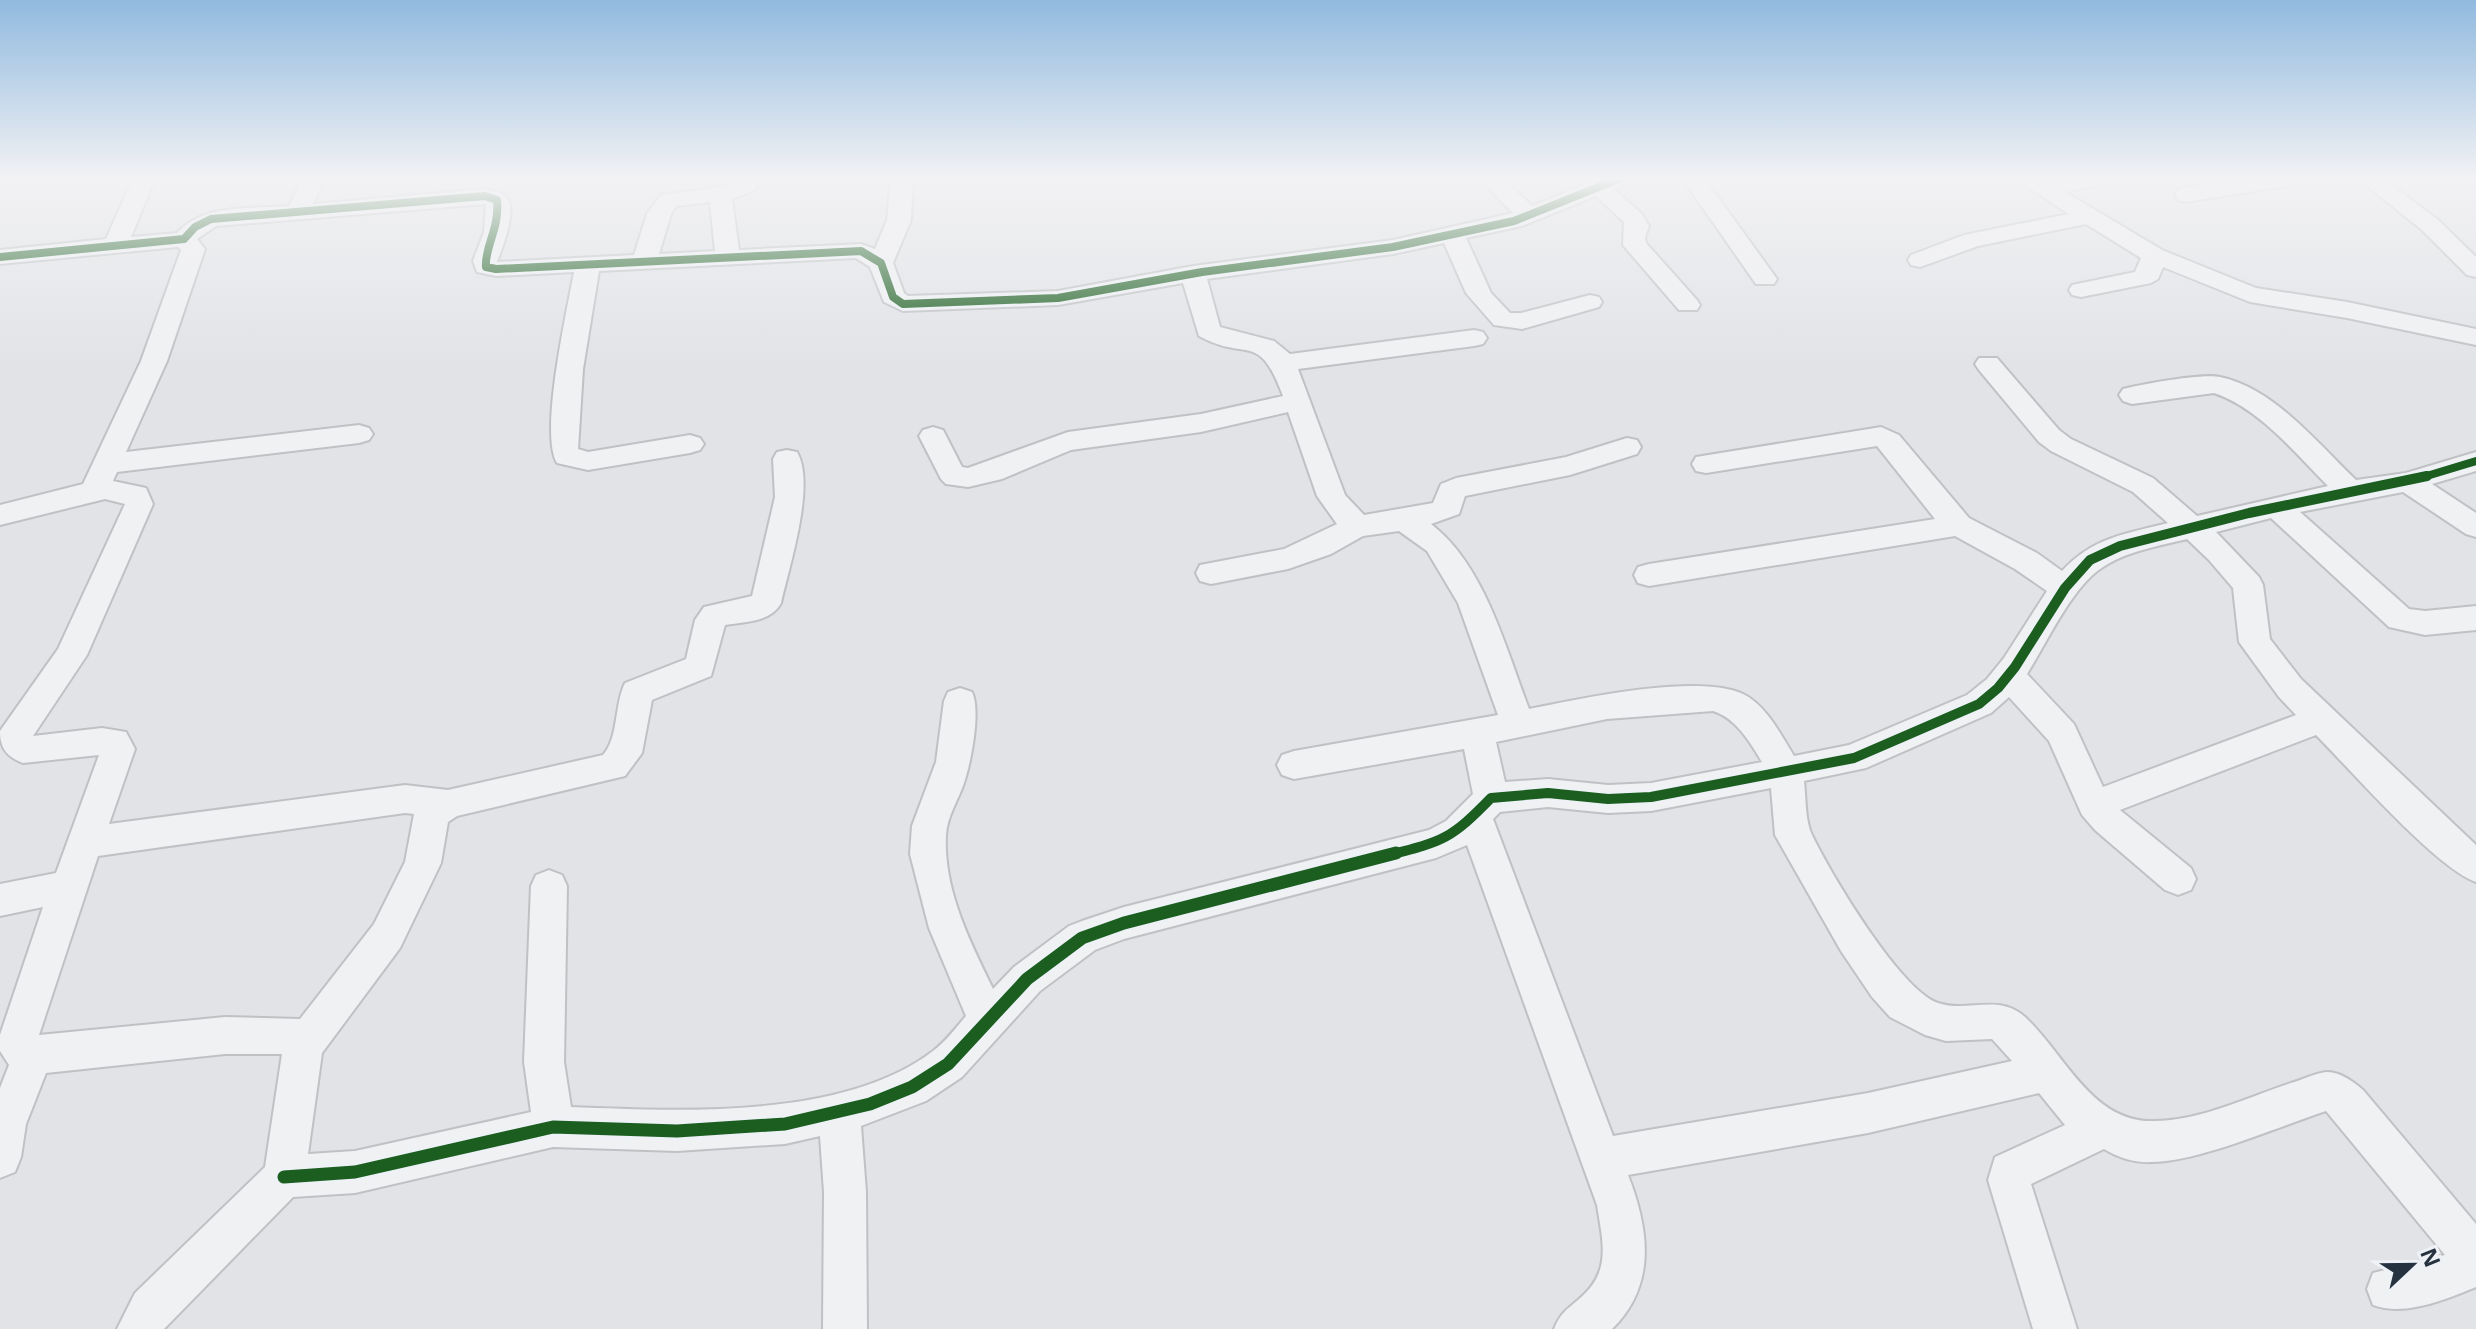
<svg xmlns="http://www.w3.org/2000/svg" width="2476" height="1329" viewBox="0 0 2476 1329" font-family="'Open Sans',sans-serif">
	<rect width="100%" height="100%" fill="#e1e3e6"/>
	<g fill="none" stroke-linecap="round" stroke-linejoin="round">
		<g stroke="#bfc1c4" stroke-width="4">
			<g id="minor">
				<path d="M133 178H155L131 237 177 233C204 203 251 209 289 206L303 178H325L313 204 485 189C491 191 499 192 504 195 520 205 502 248 497 262L634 255 647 214 661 195 728 186 739 178H761L755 190 732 199 739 250 861 244 875 249 887 220 891 178H913L911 220 893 263 904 293 908 296 1058 291 1193 266 1393 240 1513 213 1485 185 1488 180H1504L1532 206 1601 178H1632L1614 189 1642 214 1649 226 1645 237 1646 243 1697 300 1700 305 1697 310H1679L1623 245 1624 222 1596 196 1522 226 1466 238 1491 293 1510 313H1521L1590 295 1599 297 1602 302 1599 307 1522 329 1494 325 1466 293 1444 243 1393 254 1207 279 1220 327 1274 341 1290 354 1474 330 1483 332 1487 338 1483 344 1474 346 1298 369 1345 495 1364 515 1433 503 1441 484 1456 478 1566 457 1627 438 1637 440 1641 447 1637 454 1570 475 1465 496 1459 514 1431 524C1484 564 1506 649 1529 709 1579 699 1698 673 1743 694 1766 705 1781 735 1794 756L1849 745 1967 695 1987 679 2004 658 2047 591 2015 569 1955 536 1649 586 1638 583 1634 575 1638 567 1649 564 1935 519 1877 446 1706 473 1696 471 1692 464 1696 457 1881 427 1899 435 1969 518 2037 553 2062 571C2093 537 2126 534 2168 523L2133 492 2051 451 2039 442 1979 370 1975 364 1979 358H1997L2059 430 2071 439 2153 478 2197 516 2328 486C2295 453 2259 408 2214 393L2132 404 2123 401 2119 395 2123 389C2142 384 2203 373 2220 377 2274 388 2318 444 2356 480L2406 473 2476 452V471L2432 484 2476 513V537L2466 534 2403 492 2300 512 2409 609 2425 611 2476 606V630L2425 635 2389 627 2271 518 2216 532 2259 577 2263 585 2270 639 2301 679 2476 845V882C2436 868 2350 769 2316 735L2120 810 2191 868 2196 879 2191 890 2178 895 2165 890 2095 830 2082 815 2049 741 2009 697 1991 713 1866 768 1804 781C1806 798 1805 821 1812 835 1830 873 1900 990 1938 1003 1968 1013 1998 993 2025 1017 2064 1053 2091 1121 2151 1121 2198 1122 2248 1097 2291 1083 2302 1080 2315 1073 2326 1072 2339 1071 2354 1082 2363 1090L2476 1224V1287C2447 1299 2404 1317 2373 1305L2367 1289 2373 1273 2445 1255 2326 1111C2280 1126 2198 1162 2152 1162 2135 1163 2119 1158 2104 1149L2031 1184 2077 1329H2033L1988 1180 1995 1157 2065 1125 2039 1093 1868 1133 1628 1175C1649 1229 1657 1285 1612 1329H1554C1560 1314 1566 1310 1578 1300 1612 1272 1603 1244 1597 1205L1467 845 1436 858 1124 939 1095 950 1040 991 962 1077 926 1101 861 1126 866 1192 867 1329H823L824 1192 820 1136 785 1144 677 1151 553 1147 355 1193 293 1197 164 1329H117L135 1293 265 1167 282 1054H225L46 1073 26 1124 21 1157 15 1172 0 1178V1088L9 1065 0 1051V1035L43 907 0 916V884L56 873 99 755 23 763C7 757 0 748 0 731L58 649 125 504 105 499 0 525V505L83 484 141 361 181 250 178 247 0 264V250L106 239ZM710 202 715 251 659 254 671 214 676 206ZM486 204 484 232 473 261 477 272 496 276 574 272C567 311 539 433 557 463L588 470 690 453 700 450 704 444 700 438 690 435 588 452 578 449 583 369 599 271 856 258 870 267 884 302 903 311 1058 305 1183 283 1199 336C1248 363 1258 329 1283 396L1201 414 1068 432 968 468 962 467 943 430 933 427 923 430 919 436 941 479 946 484 968 487 1002 479 1071 450 1201 432 1288 412 1317 496 1337 524 1284 549 1200 565 1196 573 1200 581 1211 584 1288 569 1331 554 1363 536 1399 531 1427 551 1458 603 1498 715 1294 751 1282 755 1277 765 1282 775 1294 779 1464 749 1473 794 1446 821 1429 830 1124 907 1082 921 1069 926 1014 967 993 989C970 942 943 889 946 835 947 816 958 801 964 783 971 762 981 711 972 692L960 688 948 692 944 701 936 762 912 826 910 854 929 928 966 1016C956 1028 945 1042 933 1051 843 1120 679 1111 571 1107L564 1062 567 886 562 875 549 870 536 875 531 886 524 1062 531 1112 355 1151 308 1154 322 1053 400 948 441 863 448 822 457 816 625 776 642 753 652 700 711 676 725 625C745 622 771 622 781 603 789 567 816 484 797 452L787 450 777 452 773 459 775 497 752 596 704 607 695 620 686 659 625 683C614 705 619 737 603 755L448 790 405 785 109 824 135 749 126 732 102 728 33 736 87 655 153 504 146 488 113 481 117 472 359 443 369 440 373 434 369 428 359 425 126 452 167 361 205 249 197 239 216 226ZM2187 539 2209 560 2233 588 2239 642 2279 697 2296 715 2103 787 2074 724 2027 674C2046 644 2073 585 2103 567 2127 551 2159 546 2187 539ZM1713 711C1736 718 1750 742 1762 762L1651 783 1608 785 1548 779 1505 782 1496 742 1607 719ZM1771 788 1775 835 1841 951 1872 997 1890 1017 1925 1035 1946 1041 1992 1039 2012 1061 1868 1093 1613 1136 1493 819 1500 812 1548 807 1608 813 1651 811ZM405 813 414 814 405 862 374 924 300 1019 225 1017 39 1035 98 856Z"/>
				<polygon points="1682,178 1704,178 1777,279 1774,284 1756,284"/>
				<polygon points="2014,178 2041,178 2048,182 2067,178 2108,178 2105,183 2065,192 2162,250 2256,288 2347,302 2476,329 2476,345 2347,318 2250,302 2163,267 2158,279 2151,283 2081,297 2072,295 2069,290 2072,285 2135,272 2141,258 2086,224 1978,246 1920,267 1911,265 1908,260 1911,255 1964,235 2069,214"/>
				<polygon points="2249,178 2303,178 2292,185 2186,202 2178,200 2175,195 2178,190 2186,188"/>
				<polygon points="2357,178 2382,178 2438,220 2476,257 2476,277 2467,275 2422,230"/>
			</g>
		</g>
		<use href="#minor" fill="#f0f1f3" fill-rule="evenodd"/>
		<g stroke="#eef2f6" stroke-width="12">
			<g id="cycleway-far2">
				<path d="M0 257 184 239 195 227 211 219 485 196 497 200C500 228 484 248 486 267L496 269 861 251 881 263 893 297 903 304 1058 298 1202 272 1393 247 1514 221 1621 178"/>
				<polyline points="2420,478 2476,461"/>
			</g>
		</g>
		<g stroke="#eef2f6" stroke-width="15">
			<path id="cycleway-far1" d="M1389 855C1444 841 1451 839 1491 798L1548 793 1608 799 1651 797 1854 758 1979 704 1998 688 2015 667 2065 588 2090 560 2120 546 2249 513 2427 476"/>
		</g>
		<g stroke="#eef2f6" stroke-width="18">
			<polyline id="cycleway" points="284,1177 355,1172 553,1127 677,1131 785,1124 870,1104 912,1087 948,1064 1027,979 1082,938 1124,923 1396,853"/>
		</g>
		<use href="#cycleway-far2" stroke="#1b5e20" stroke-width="8"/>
		<use href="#cycleway-far1" stroke="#1b5e20" stroke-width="10"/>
		<use href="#cycleway" stroke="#1b5e20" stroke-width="13"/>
	</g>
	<linearGradient id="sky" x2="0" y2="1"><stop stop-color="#91badf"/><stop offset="0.49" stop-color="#f2f2f4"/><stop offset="1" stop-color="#f2f2f4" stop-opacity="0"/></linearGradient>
	<rect width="2476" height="364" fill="url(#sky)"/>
	<g transform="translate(2412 1265) rotate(68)" stroke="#eef2f6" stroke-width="6" paint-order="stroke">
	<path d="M0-6L14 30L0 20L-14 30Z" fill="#273240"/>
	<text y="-12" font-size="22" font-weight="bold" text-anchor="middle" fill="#273240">N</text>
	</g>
</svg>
